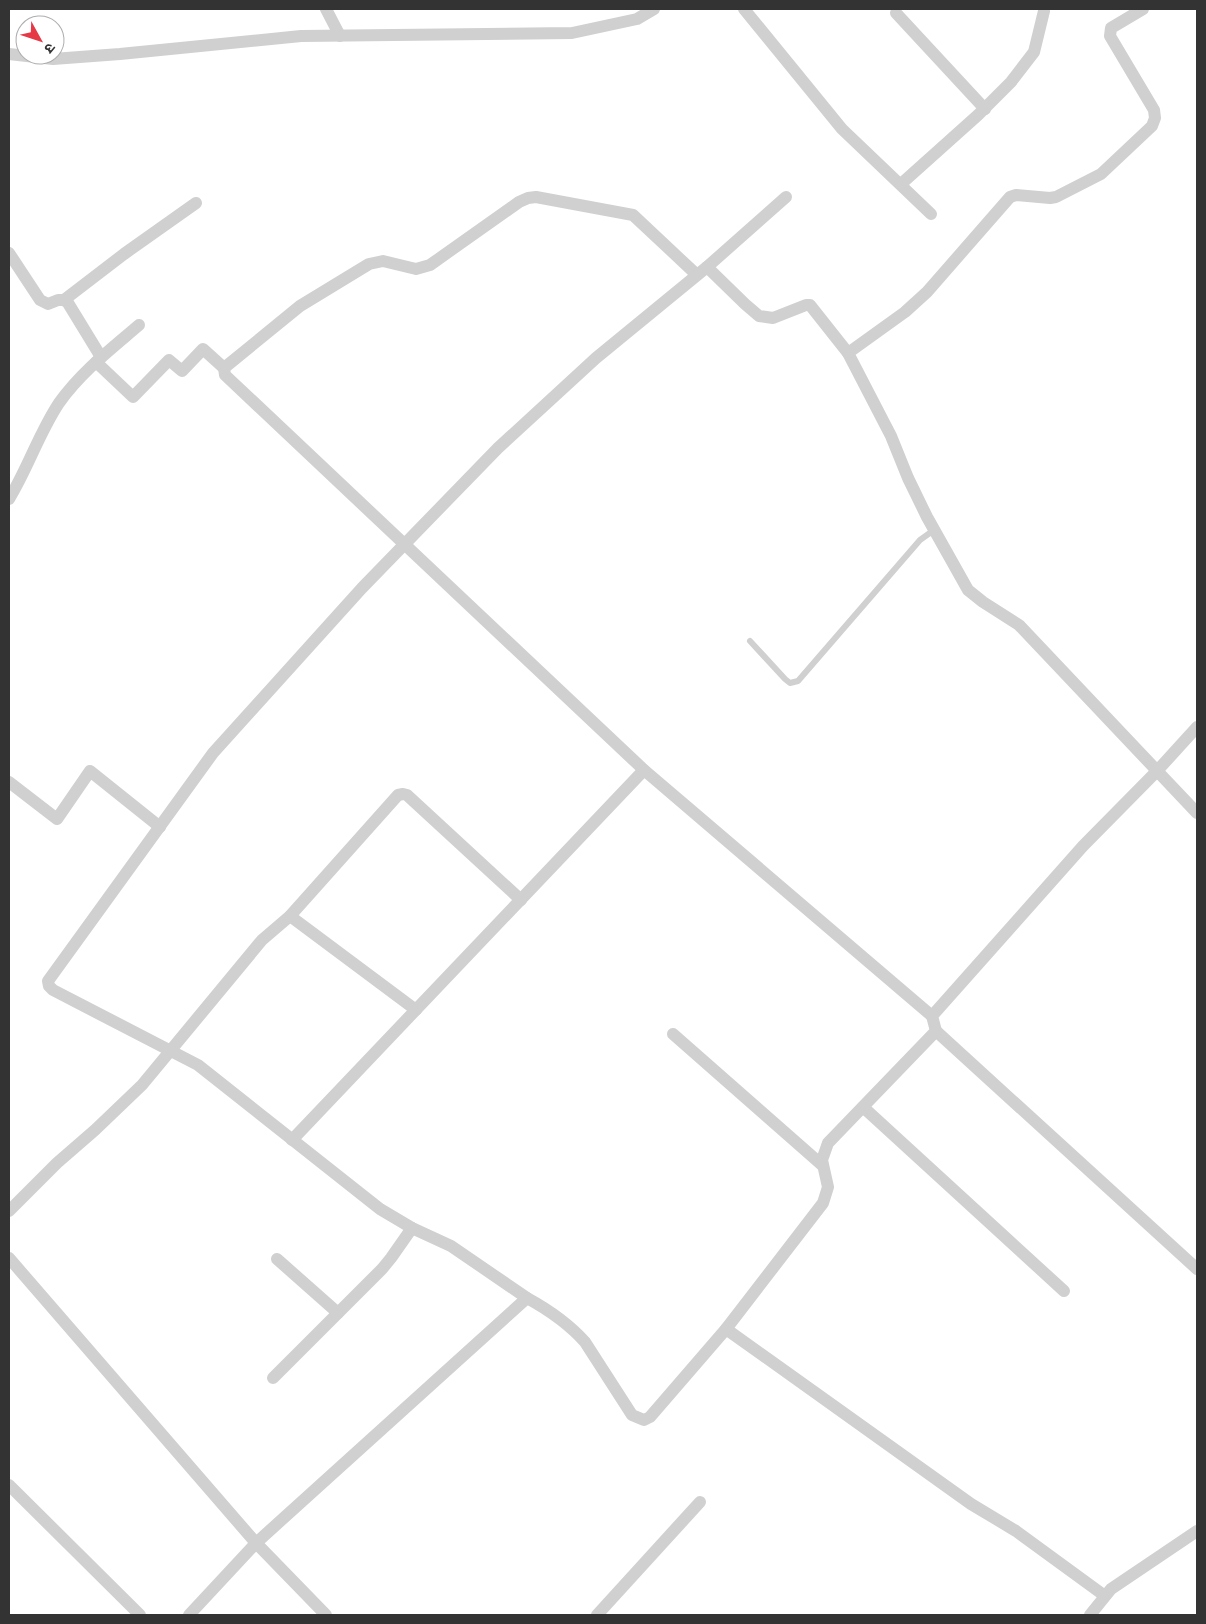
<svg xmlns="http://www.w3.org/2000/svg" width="1206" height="1624" viewBox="0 0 1206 1624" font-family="'DejaVu Sans','Noto Sans Devanagari',sans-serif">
	<rect width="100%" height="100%" fill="#fff"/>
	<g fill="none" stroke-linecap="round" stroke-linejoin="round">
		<polyline stroke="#d0d0d0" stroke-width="6" points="750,641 785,679 790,683 798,681 920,540 934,530"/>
		<g stroke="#d0d0d0" stroke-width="12">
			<polyline points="326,9 340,36"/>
			<polyline points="744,9 842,129 931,214"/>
			<polyline points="1143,9 1111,28 1110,36 1154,110 1155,118 1152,126 1101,174 1056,197 1050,198 1016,195 1010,197 927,292 905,312 848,353 891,436 908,478 927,517 968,590 983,602 1019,625 1197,813"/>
			<polyline points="896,13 985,109"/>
			<polyline points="9,54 53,59 120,54 301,36 572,33 637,19 654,9"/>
			<polyline points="901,184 978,115 1011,82 1034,52 1044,11"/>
			<polyline points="9,253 40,300 48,304 58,300 64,300 68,303 101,357"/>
			<polyline points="707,267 745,304 759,316 773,318 806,305 810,305 848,353"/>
			<polyline points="697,275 633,215 536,197 528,198 519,202 430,265 416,269 383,261 369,264 300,306 224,368 225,375 644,770 932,1016"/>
			<polyline points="64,300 124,254 196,203"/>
			<polyline points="96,362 133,397 169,360 182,371 203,349 224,368"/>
			<path d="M9 499C28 468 39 433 59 403 81 372 111 349 139 325"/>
			<polyline points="9,782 57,819 90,771 160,827"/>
			<polyline points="290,916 416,1010"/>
			<polyline points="936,1031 1197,1269"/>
			<polyline points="673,1034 822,1165"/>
			<polyline points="863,1107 1064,1291"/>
			<polyline points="292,1140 644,770"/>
			<polyline points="9,1211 57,1163 95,1130 142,1085 262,940 290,916 398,795 403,794 407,795 521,900"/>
			<polyline points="9,1258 256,1543 326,1615"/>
			<polyline points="277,1259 338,1313"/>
			<polyline points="527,1298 451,1246 412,1228 380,1209 198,1065 53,990 49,986 48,981 213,753 362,588 498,448 596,358 707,267 786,197"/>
			<polyline points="726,1329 971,1504 1016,1531 1105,1596"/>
			<polyline points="273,1378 382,1269 391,1258 412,1228"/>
			<polyline points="9,1485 140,1615"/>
			<path d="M189 1615 256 1543 527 1298C549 1310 568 1323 585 1342L632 1415 644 1420 650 1417 726 1329 823 1203 828 1187 822 1160 828 1143 936 1031 932 1016 1083 846 1157 771 1197 727"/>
			<polyline points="597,1615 700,1502"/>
			<polyline points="1090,1615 1111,1589 1197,1531"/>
		</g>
	</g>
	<rect width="1206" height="1624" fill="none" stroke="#333333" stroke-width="20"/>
	<g transform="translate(40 40) rotate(130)"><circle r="24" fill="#ffffff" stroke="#adadad"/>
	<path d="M0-4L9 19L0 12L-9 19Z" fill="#e63946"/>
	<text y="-8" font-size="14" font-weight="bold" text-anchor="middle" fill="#333333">उ</text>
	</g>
</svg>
